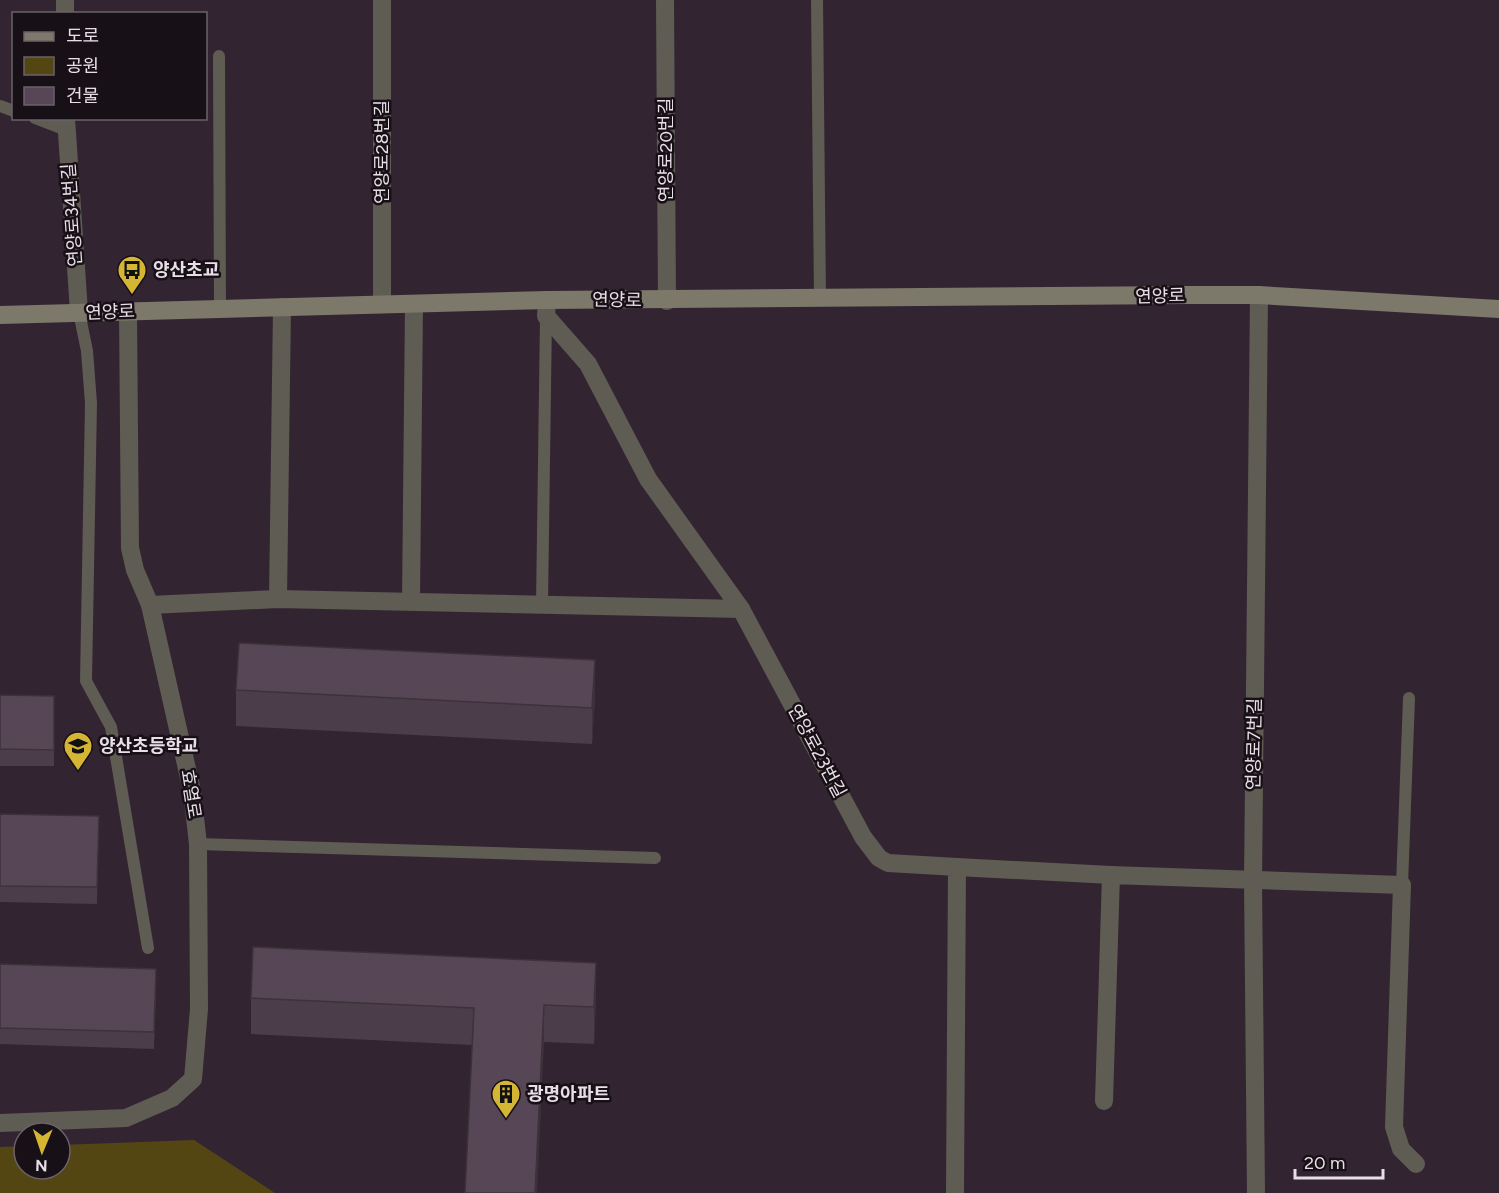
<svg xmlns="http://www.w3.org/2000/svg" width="1499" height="1193" viewBox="0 0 1499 1193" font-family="Figtree,'Noto Sans KR',sans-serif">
	<rect width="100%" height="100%" fill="#332432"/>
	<polygon fill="#534613" points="194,1140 275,1193 0,1193 0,1147 24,1146 24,1169 60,1169 60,1145"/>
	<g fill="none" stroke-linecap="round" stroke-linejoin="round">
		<g stroke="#5f5c53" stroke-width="12">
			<polyline points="817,0 820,300"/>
			<polyline points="219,56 220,308"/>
			<polyline points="0,106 14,111"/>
			<polyline points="35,118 66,130"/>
			<polyline points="79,312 87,351 91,403 86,681 111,727 148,948"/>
			<polyline points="542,605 546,316"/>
			<polyline points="198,844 655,858"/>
			<polyline points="1402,885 1409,698"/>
		</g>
		<g stroke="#5f5c53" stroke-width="18">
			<polyline points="65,0 65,14"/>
			<polyline points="665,0 667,301"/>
			<polyline points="66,118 79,312"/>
			<polyline points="547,300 546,316 588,364 648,479 741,609 863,837 879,858 888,863 957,867 955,1193"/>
			<polyline points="382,304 382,0"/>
			<polyline points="278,599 282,307"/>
			<polyline points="411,601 414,304"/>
			<polyline points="150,605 278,599 741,609"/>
			<polyline points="957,867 1111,875"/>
			<polyline points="1104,1101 1111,875 1402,885 1394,1127 1401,1149 1416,1164"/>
			<polyline points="0,1123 126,1118 172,1098 193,1079 199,1009 198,844 192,791 150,605 135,570 130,548 128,311"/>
			<polyline points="1256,1193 1253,881 1259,295"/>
		</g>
		<polyline stroke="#7c786a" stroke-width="18" points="0,315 547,300 1187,295 1259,295 1499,309"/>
	</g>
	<g fill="#4b3d4a">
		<polygon points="236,690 595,697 592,744 236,726"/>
		<polygon points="0,695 54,696 54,766 0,766"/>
		<polygon points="0,814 99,816 97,904 0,902"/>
		<polygon points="0,964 156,986 154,1049 0,1044"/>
		<polygon points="251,998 596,999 594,1044 544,1042 472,1045 251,1034"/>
	</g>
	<g fill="#3d323c">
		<polygon points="595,660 595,697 592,744 592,708"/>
		<polygon points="596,963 596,999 594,1044 594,1007"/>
		<polygon points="544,1005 544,1042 537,1193 535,1193"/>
	</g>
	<g fill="#574756" stroke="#3d323c" stroke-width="1.5">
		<polygon points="239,643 595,660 592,708 236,690"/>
		<polygon points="0,695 54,696 54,750 0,749"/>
		<polygon points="0,814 99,816 97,887 0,886"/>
		<polygon points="253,947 596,963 594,1007 544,1005 535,1193 465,1193 474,1008 251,998"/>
		<polygon points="0,964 156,969 154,1032 0,1028"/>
	</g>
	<defs>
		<g id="bus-pin" transform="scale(1.5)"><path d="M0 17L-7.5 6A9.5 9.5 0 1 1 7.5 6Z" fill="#d5b534" stroke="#171016"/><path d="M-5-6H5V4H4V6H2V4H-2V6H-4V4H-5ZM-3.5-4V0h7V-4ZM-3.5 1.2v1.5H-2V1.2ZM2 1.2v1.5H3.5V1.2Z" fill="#111"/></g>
		<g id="school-pin" transform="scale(1.5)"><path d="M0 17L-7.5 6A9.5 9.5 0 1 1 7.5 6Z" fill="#d5b534" stroke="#171016"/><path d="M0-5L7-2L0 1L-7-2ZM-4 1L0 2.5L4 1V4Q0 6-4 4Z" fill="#111"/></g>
		<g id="building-pin" transform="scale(1.5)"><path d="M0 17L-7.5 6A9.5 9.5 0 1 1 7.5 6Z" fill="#d5b534" stroke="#171016"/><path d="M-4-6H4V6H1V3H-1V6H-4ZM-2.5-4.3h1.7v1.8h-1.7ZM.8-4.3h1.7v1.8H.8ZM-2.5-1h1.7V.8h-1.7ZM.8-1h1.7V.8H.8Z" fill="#111"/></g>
	</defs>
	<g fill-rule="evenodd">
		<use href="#bus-pin" x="132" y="270"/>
		<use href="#school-pin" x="78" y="746"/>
		<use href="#building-pin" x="506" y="1094"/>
	</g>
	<g text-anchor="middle" stroke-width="5" stroke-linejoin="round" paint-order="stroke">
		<g font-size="18" fill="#e8dee7" stroke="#171016">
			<text transform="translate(666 150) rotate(-90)" y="6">연양로20번길</text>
			<text transform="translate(382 152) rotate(-90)" y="6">연양로28번길</text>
			<text transform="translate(72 215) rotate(-94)" y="6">연양로34번길</text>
			<text transform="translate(1160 296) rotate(-1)" y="6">연양로</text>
			<text transform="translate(617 300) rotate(1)" y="6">연양로</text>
			<text transform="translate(110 312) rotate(-2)" y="6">연양로</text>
			<text transform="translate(1254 744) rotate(-89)" y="6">연양로7번길</text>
			<text transform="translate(817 751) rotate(62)" y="6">연양로23번길</text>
			<text transform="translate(191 794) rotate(81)" y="6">효열로</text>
		</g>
		<g font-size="18" font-weight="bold" fill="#e8dee7" stroke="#171016" text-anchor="start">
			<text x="153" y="276">양산초교</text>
			<text x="99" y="752">양산초등학교</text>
			<text x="527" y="1100">광명아파트</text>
		</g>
	</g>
	<rect x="12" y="12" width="195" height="108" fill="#171016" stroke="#6b626a" stroke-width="1.5"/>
	<rect x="24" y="32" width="30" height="9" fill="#7c786a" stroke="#6b626a" stroke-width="1.5"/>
	<text x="66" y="42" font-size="18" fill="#e8dee7">도로</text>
	<rect x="24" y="57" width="30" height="18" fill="#534613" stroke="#6b626a" stroke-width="1.5"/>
	<text x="66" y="72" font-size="18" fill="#e8dee7">공원</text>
	<rect x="24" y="87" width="30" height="18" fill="#574756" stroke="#6b626a" stroke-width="1.5"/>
	<text x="66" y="102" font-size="18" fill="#e8dee7">건물</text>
	<g transform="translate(42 1151) rotate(182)"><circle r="28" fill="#171016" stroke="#6b626a" stroke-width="1.5"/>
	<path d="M0-4.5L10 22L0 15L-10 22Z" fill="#d5b534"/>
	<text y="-9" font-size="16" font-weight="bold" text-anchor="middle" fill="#e8dee7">N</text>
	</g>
	<path d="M1295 1169v9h88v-9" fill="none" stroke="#e8dee7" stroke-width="3"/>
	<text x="1304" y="1169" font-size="18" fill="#e8dee7" stroke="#171016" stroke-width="4.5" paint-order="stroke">20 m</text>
</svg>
